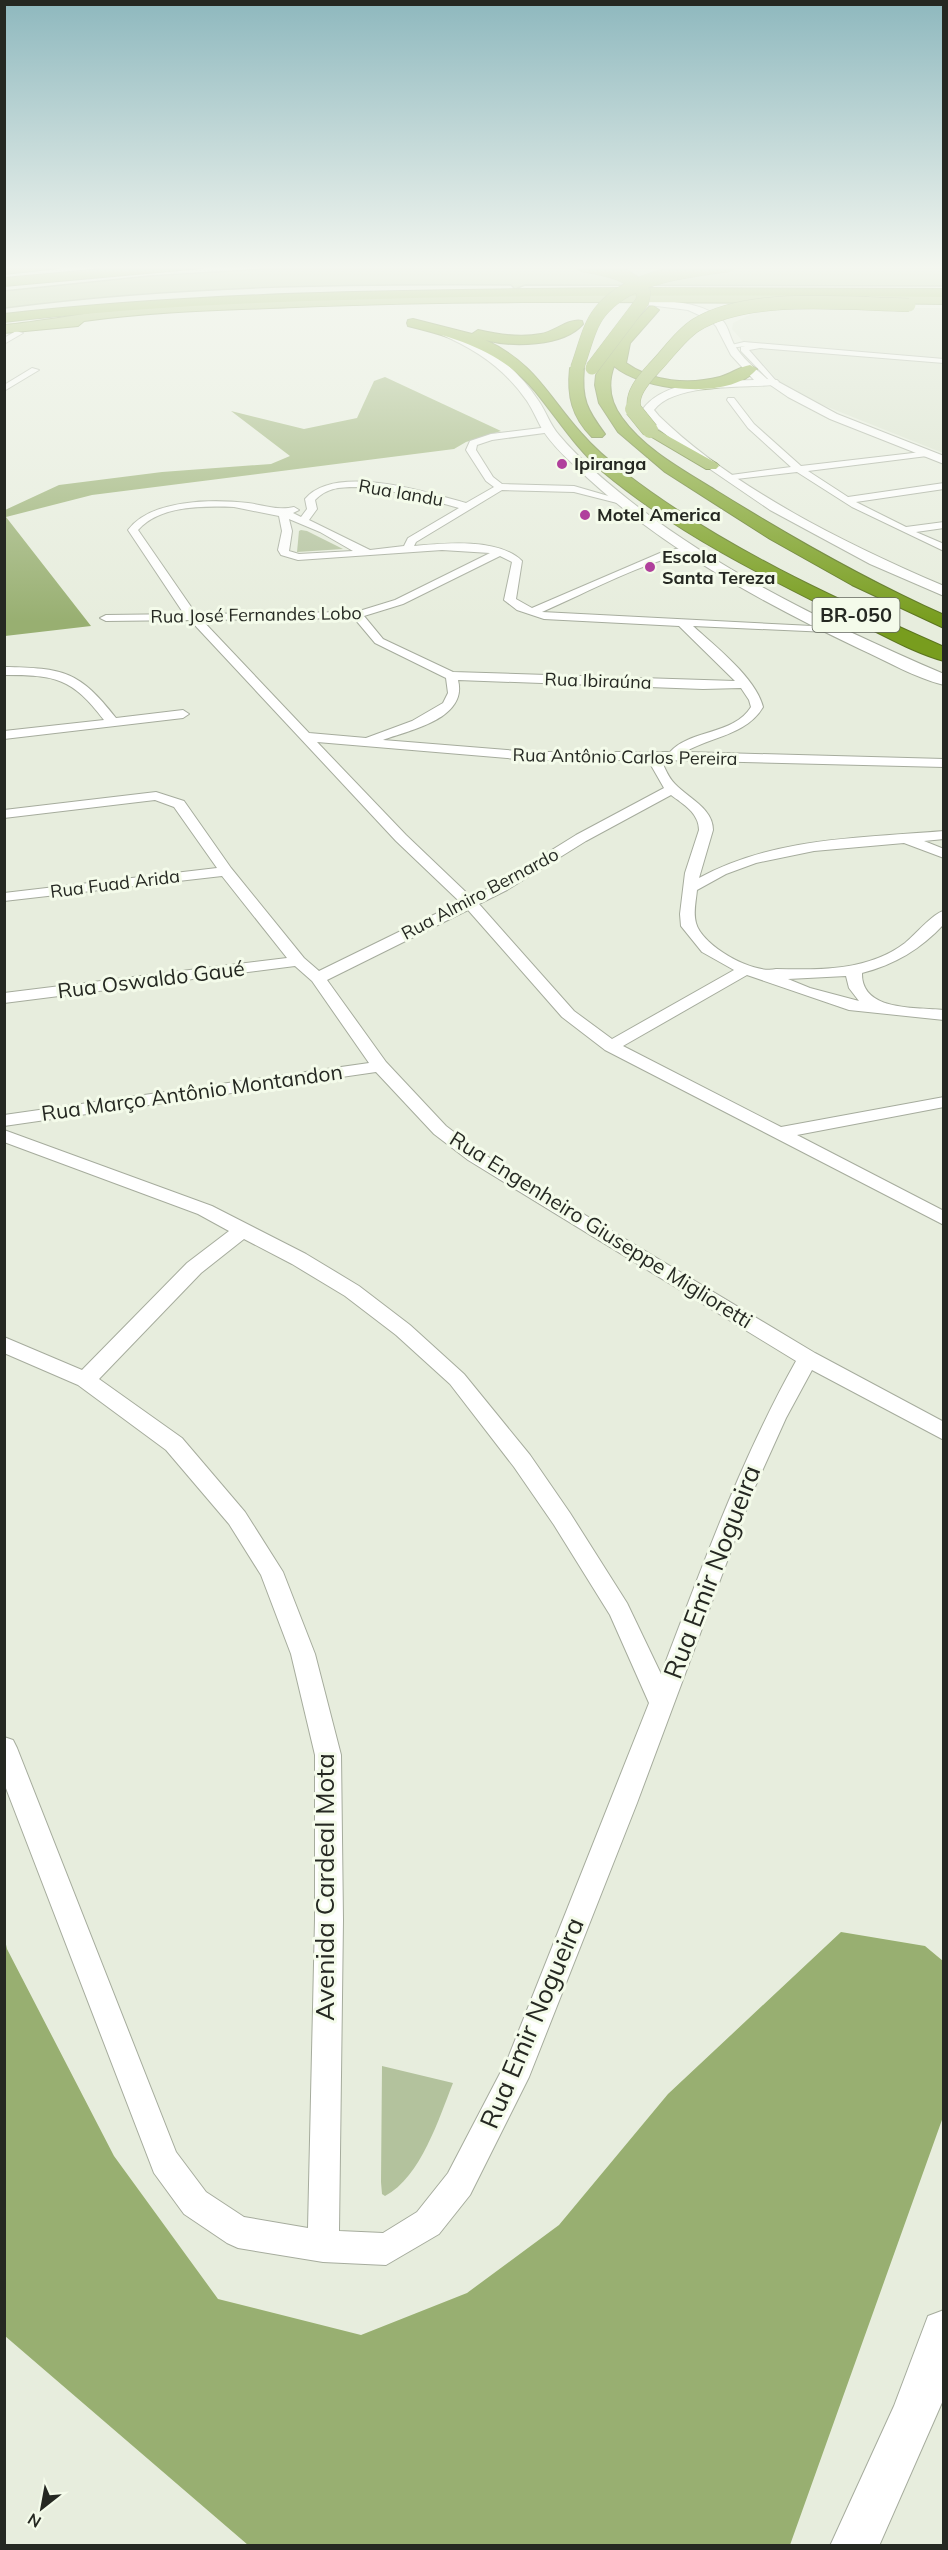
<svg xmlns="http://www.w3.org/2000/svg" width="948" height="2550" viewBox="0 0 948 2550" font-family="Mulish,sans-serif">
	<rect width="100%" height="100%" fill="#e7eddd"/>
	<polygon fill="#d9e2cc" points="795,308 943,308 943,453 805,398 779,382 732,329 733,323 753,313"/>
	<g fill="#b3c29d">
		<polygon points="301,530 307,531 343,549 297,552 299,531"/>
		<path d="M382 2066 453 2083C439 2118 421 2177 385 2196L382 2194 381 2182Z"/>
	</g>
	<g fill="#98af71">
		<polygon points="385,377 501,431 466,442 454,449 92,495 6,517 91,626 5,636 5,510 59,485 162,472 271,464 290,456 231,411 304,429 357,418 374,381"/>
		<polygon points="841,1932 925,1946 943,1961 943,2117 790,2545 248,2545 5,2336 5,1940 7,1949 114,2156 218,2299 361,2335 467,2293 559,2225 668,2094"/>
	</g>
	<path fill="#a7bf80" stroke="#809264" stroke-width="1.5" d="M496 265 507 268 944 267 943 286 525 285 515 289 511 285C342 284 173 286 5 308L4 291 149 276 266 269 494 268Z"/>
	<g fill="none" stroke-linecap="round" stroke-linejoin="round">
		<g stroke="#a6ac9d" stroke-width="2">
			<g id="minor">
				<polygon points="16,331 23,333 4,344 4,338"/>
				<polygon points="744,342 944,359 944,363 760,348 749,350 777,382 773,384 741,351 741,347 745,346 731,348 727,346"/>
				<polygon points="32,368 39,370 4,391 4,385"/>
				<polygon points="728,398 734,398 754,424 801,466 930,451 930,455 927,456 808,471 848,497 944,483 944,489 856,502 906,527 944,522 944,528 916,532 944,544 944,551 852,507 797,472 728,480 728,476 731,475 791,467 748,428 727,400"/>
				<path d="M549 427 552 428V432L492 440 477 445 476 450 493 477 502 484 574 486 629 502V506L574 492 502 490 416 542 414 546C445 543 499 538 522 561L516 599 532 608 667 550 694 547V551C641 563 592 590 542 612L832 627 834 629 828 632 693 626C715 646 756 678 763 707 747 735 710 737 685 752L944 759V767L661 760C665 768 668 777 675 784 688 798 713 808 713 830L699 878C774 837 861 838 944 831V839L924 841 944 849V858L904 843 814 851 756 863 726 874 697 890C696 901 693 912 696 923 702 946 754 975 776 969 820 970 868 971 905 943 915 935 933 913 944 911V924C921 949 894 965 862 973 861 1012 917 1007 944 1010V1020L849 1010 747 975 623 1046 781 1127 944 1097V1107L797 1135 944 1211V1225L605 1050 562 1017 468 910 327 980 386 1062 446 1126 480 1152 815 1353 944 1422V1440L812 1370 786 1418 754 1489 637 1803 529 2077 470 2195 439 2234 386 2265 323 2262 238 2248 227 2243 184 2214 154 2173 4 1783V1737L13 1740 17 1748 176 2152 206 2192 244 2217 308 2228 315 1920V1755L291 1654 261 1575 229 1524 166 1450 78 1385 4 1353V1337L82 1370 187 1263 229 1231 198 1214 4 1142V1130L212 1206 306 1254 359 1286 410 1325 464 1374 530 1455 570 1513 627 1603 661 1674C702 1567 740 1461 796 1361L468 1160 434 1134 376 1072 4 1126V1115L369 1063 312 981 295 966 4 1003V993L287 958 222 876 4 901V893L217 868 174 807 155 800 4 818V810L156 792 184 801 231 868 304 958 319 971 460 902 396 841 190 620 106 621 100 618 106 615 184 614 128 530C151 499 213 499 248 503 264 505 278 511 294 507L299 510 293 513 301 517 307 509 305 499C335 463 427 492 466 503L494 487 486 481 466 450 470 441 491 434ZM359 487 409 494 459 508 408 538 404 546 370 550 309 520 317 509 315 500C328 487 341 487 359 487ZM234 507 279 516 282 531 278 550 281 555 298 560 442 550 490 553 395 600 356 612 196 614 138 530C160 505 204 506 234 507ZM289 519 320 532 353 551 299 554 289 551 292 531ZM500 556 512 562 504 600 517 610 544 619 679 626 735 681 453 672 383 639 364 616 403 604ZM354 618 375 643 446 678 448 693 443 703 412 721 366 738 309 733 202 620ZM458 680 703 689 741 688 749 700 751 707C734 735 691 729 670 752H530L383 740C410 730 468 719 458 680ZM317 742 530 760H648L664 788 576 835 497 884 471 897 406 835ZM671 795C683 804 699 813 699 830L685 873 680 914 681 926 702 952 734 970 612 1039 574 1011 479 904 507 890 586 841ZM846 976 849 988 859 1001 810 988 788 979ZM244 1239 292 1264 345 1296 396 1335 450 1384 514 1467 554 1525 610 1615 649 1703 508 2058 448 2173 417 2212 383 2233 339 2231 343 1920 341 1755 315 1654 283 1572 245 1512 182 1438 99 1379 201 1273Z"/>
				<path d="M4 667C64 668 79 671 116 718L183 710 189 714 183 718 4 739V731L104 720C72 678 56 675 4 675Z"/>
			</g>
		</g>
		<g stroke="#a6ac9d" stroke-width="2">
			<polygon id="tertiary" points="773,379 837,414 944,456 944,464 830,419 788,397 769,384 768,382"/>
		</g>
		<g stroke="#a6ac9d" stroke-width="2">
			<g id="secondary">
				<path d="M653 300C676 302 706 303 723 321 729 328 730 338 735 346 743 359 756 369 767 379L777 380 779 382 773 385C742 388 674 383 654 410L659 416C734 489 848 545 944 586V596L870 564 770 510 707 467 655 426 642 410C665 378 719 381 754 380L731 355 716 326 710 320 688 310 649 305 648 303Z"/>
				<path d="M446 330C484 340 517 368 538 400 546 411 550 425 559 435 580 460 605 481 629 500 723 574 835 627 944 674V685C915 678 887 661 860 649 759 601 656 545 575 466 563 455 551 443 542 429 537 420 533 410 527 401 506 370 476 349 442 335L441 333Z"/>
				<polygon points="944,2310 944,2398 879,2546 830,2546 894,2406 928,2316"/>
			</g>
		</g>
		<g stroke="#5b741f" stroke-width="2">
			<g id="trunk">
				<polygon points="26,265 64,265 59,268 4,274 4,268"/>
				<path d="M529 295H799L805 299 799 303C631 302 464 300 296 307 225 310 154 311 84 321L78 326 4 333V325C48 321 91 311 135 308 266 298 398 296 529 295Z"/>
				<polygon points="870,296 944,296 944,304 866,303 866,297"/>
				<polygon points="650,426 716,463 719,466 716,469 706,469 645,433 643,430 645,427"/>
			</g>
		</g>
		<g stroke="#5b741f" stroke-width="2">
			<g id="motorway">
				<polygon points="146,265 208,265 202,268 4,286 4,278"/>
				<path d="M625 288 944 289V297C784 295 625 295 466 297 312 300 158 304 4 322V314C210 291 418 290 625 288Z"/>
				<path d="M653 306 659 310 630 343 626 363C652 382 689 385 720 377 731 374 739 367 750 365L757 369C730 401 643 391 614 366 607 385 610 402 622 418 644 449 683 470 715 490 789 536 864 579 944 615V628L852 585 770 539 665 472 618 432 599 403 595 385 596 375 616 342 649 307Z"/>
				<path d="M413 319 472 334 478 330C499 335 519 338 541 334 554 332 569 318 582 321L583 324C563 347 512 347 485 340 535 363 547 395 581 433 594 448 609 461 625 473 721 547 834 598 944 647V661C914 653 884 635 856 622 769 579 677 534 602 471 575 447 558 419 535 391 501 351 457 338 408 326L407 323 408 320Z"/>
				<path d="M577 364 584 368C581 399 587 410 605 434L602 437H592C572 417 567 396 570 368Z"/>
			</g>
		</g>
		<use href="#minor" fill="#fff" fill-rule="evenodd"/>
		<use href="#tertiary" fill="#fff" fill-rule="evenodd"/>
		<use href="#secondary" fill="#fff" fill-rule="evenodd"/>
		<use href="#trunk" fill="#93b04b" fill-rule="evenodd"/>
		<use href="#motorway" fill="#789d1e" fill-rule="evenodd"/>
		<g stroke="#5b741f" stroke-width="14" stroke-linecap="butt">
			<path id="trunk-bridge-far1" d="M635 411C629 395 644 379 654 368 668 354 679 336 696 325 749 292 848 304 909 305"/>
		</g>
		<g stroke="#5b741f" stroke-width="17" stroke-linecap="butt">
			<polyline id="trunk-bridge" points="633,409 650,430"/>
		</g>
		<g stroke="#5b741f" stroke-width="14" stroke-linecap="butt">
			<g id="motorway-bridge">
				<path d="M582 265C605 269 630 272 644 293L642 302 592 368"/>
				<path d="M577 368C584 350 588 327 600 312 628 276 687 271 729 265"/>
			</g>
		</g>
		<use href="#trunk-bridge-far1" stroke="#93b04b" stroke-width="13"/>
		<use href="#trunk-bridge" stroke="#93b04b" stroke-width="16"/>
		<use href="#motorway-bridge" stroke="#789d1e" stroke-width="13"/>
	</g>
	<linearGradient id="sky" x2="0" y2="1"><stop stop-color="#8eb8be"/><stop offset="0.43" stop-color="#f4f7f0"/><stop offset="1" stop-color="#f4f7f0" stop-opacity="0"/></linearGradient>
	<rect width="948" height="622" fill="url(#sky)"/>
	<g fill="#b0409c" stroke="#f4fbea" stroke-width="2">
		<circle cx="562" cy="464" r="6"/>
		<circle cx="585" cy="515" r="6"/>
		<circle cx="650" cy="567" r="6"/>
	</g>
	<g text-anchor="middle" stroke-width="6" stroke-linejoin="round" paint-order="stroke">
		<g font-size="18" font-weight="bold" fill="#252822" stroke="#f4fbea" text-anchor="start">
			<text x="574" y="470">Ipiranga</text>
			<text x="597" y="521">Motel America</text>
			<text x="662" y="563">Escola<tspan x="662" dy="21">Santa Tereza</tspan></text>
		</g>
		<g font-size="18" fill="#252822" stroke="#f4fbea">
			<text transform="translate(401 493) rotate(10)" y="6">Rua Iandu</text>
			<text transform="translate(256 615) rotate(-1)" y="6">Rua José Fernandes Lobo</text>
			<text transform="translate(598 681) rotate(2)" y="6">Rua Ibiraúna</text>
			<text transform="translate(625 757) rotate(1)" y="6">Rua Antônio Carlos Pereira</text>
			<text transform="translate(115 884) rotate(-7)" y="6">Rua Fuad Arida</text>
			<text transform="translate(480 894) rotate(-28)" y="6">Rua Almiro Bernardo</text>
		</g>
		<rect fill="#f4fbea" stroke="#63675e" stroke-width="1.5" x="812.5" y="598" width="87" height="34" rx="4.5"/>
		<g font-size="20" font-weight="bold" fill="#252822">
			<text x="856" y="622">BR-050</text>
		</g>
		<g font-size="21" fill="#252822" stroke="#f4fbea">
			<text transform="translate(151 980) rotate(-7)" y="7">Rua Oswaldo Gaué</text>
			<text transform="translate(192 1093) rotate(-8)" y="7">Rua Março Antônio Montandon</text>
			<text transform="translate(601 1230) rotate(32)" y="7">Rua Engenheiro Giuseppe Miglioretti</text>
		</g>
		<g font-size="26" fill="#252822" stroke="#f4fbea">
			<text transform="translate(712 1572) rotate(-69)" y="9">Rua Emir Nogueira</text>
			<text transform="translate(325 1887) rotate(-90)" y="9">Avenida Cardeal Mota</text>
			<text transform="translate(532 2023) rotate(-67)" y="9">Rua Emir Nogueira</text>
		</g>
	</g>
	<rect width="948" height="2550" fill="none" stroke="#252822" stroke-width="12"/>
	<g transform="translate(42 2508) rotate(211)" stroke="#f4fbea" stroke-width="4.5" paint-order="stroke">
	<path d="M0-4.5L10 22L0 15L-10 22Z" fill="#252822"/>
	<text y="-9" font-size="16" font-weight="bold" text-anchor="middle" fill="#252822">N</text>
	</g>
</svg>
